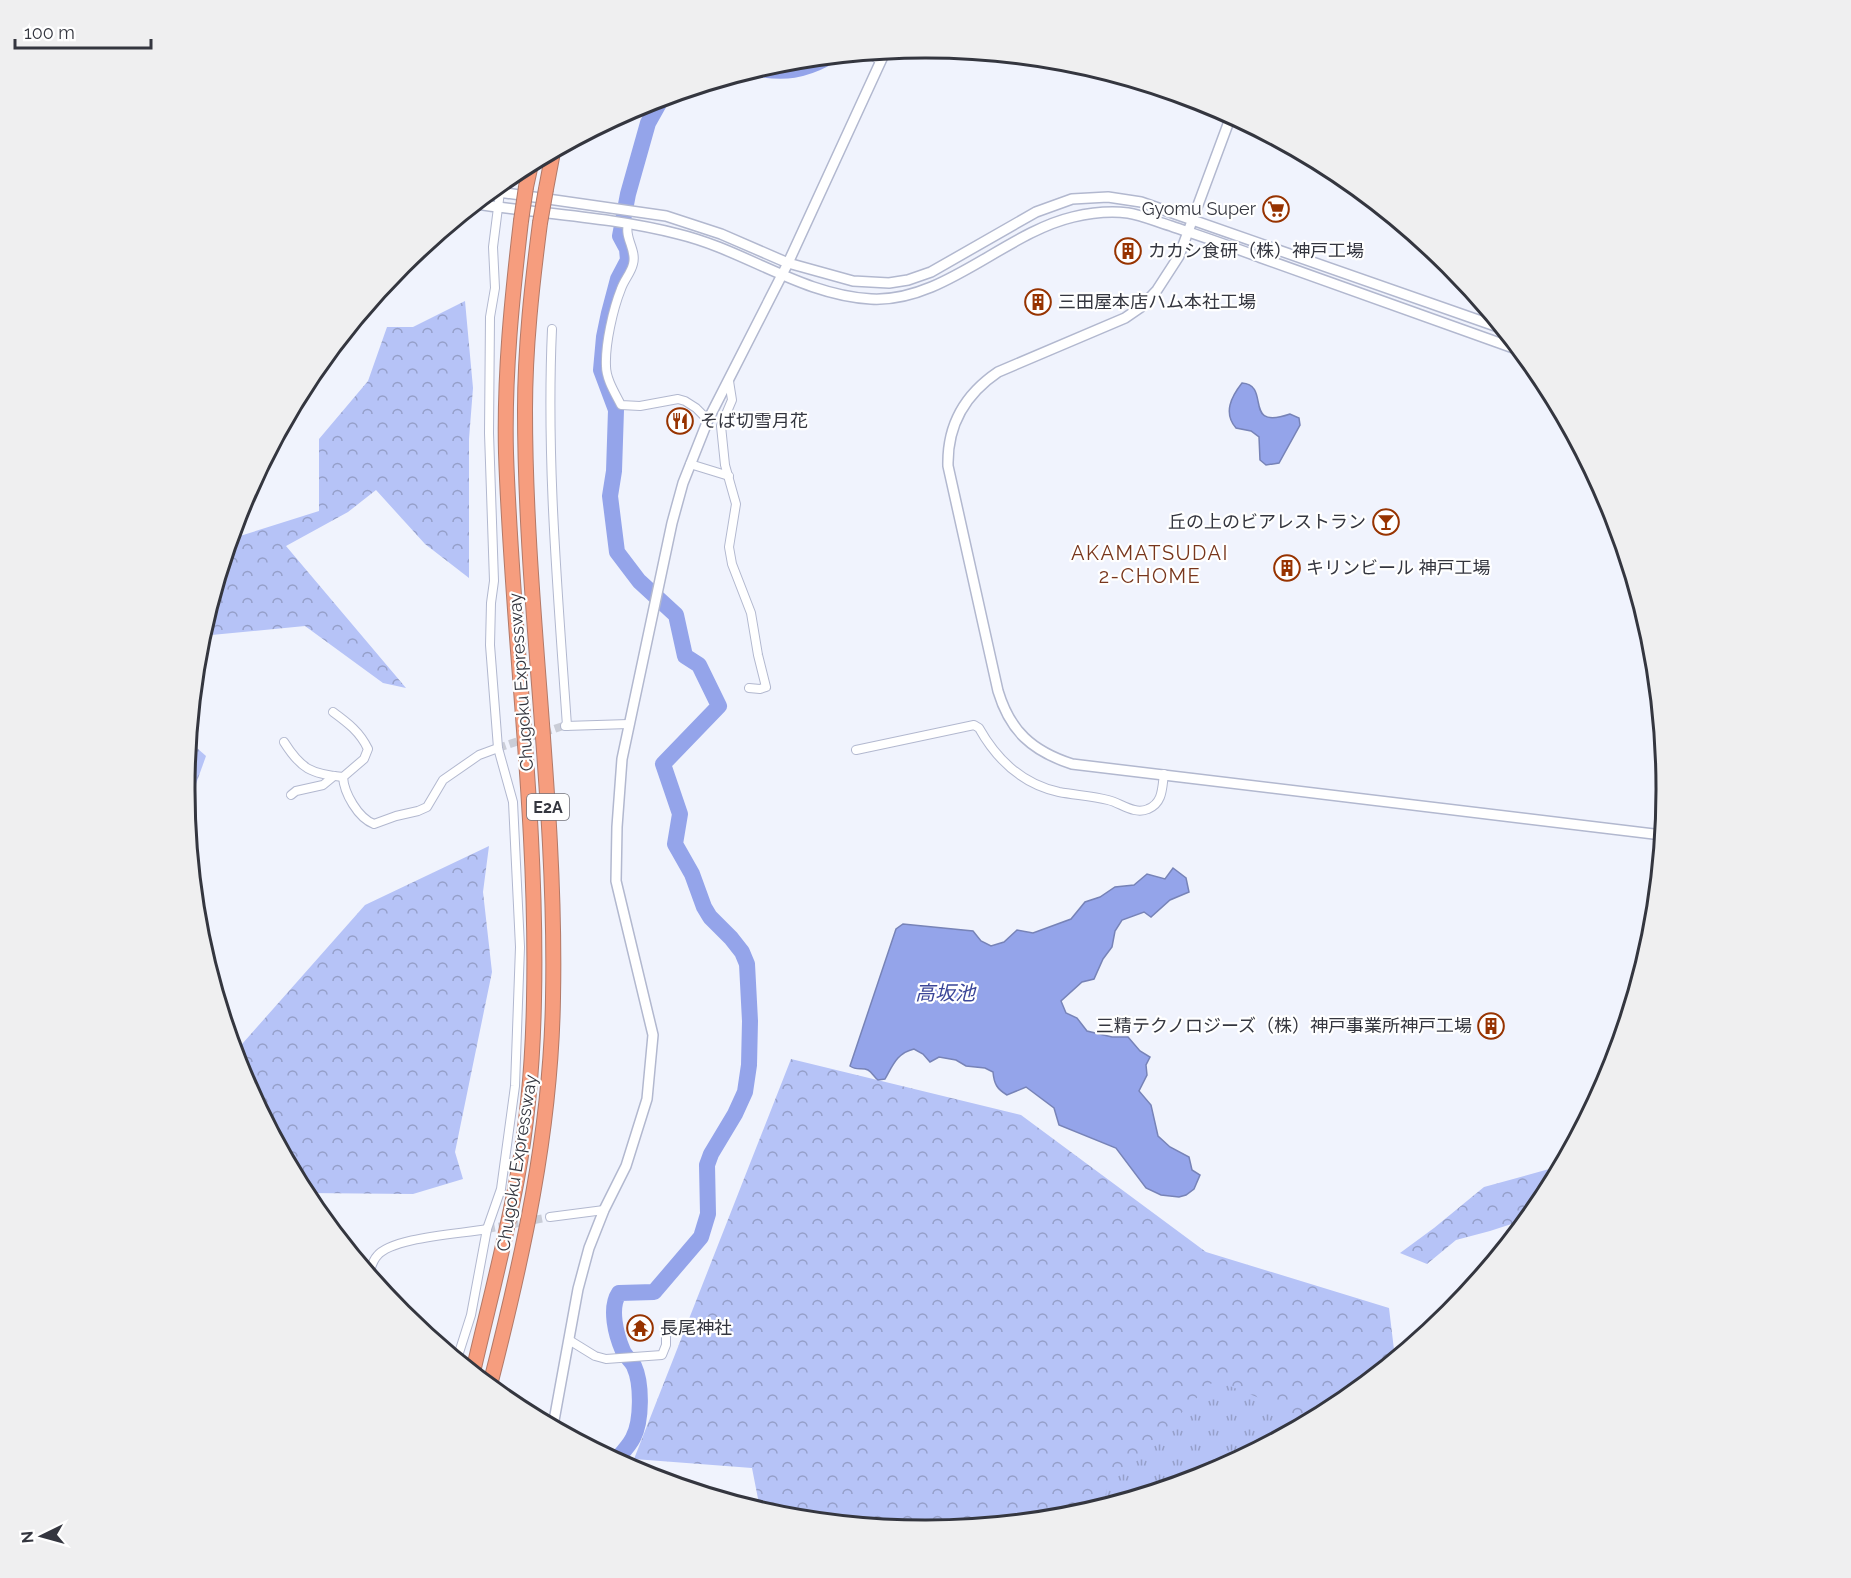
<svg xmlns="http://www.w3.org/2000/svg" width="1851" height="1578" viewBox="0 0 1851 1578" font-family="Raleway,'Noto Sans JP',sans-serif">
	<defs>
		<pattern id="grass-tufts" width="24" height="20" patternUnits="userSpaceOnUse" patternTransform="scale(1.5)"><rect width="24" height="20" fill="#b6c3f7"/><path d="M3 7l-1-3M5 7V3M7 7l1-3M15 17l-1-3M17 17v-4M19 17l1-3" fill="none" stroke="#959fc9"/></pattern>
		<pattern id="forest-crowns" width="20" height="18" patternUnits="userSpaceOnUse" patternTransform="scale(1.5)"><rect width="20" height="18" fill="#b6c3f7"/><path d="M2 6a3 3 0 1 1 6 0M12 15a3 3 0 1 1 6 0" fill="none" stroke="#959fc9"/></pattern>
	</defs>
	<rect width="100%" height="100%" fill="#f0f3fd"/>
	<polygon fill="url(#grass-tufts)" points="1177,1314 1309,1420 1209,1474 1070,1516"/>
	<g fill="url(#forest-crowns)">
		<polygon points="465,301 473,388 469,439 469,578 425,544 376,490 348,512 286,546 406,688 383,683 305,626 201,636 230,542 240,536 319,511 319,439 368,381 387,327 413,327"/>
		<polygon points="189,741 206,756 187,809 185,789"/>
		<polygon points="489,846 483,892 492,972 455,1152 463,1179 413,1194 305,1193 241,1072 235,1052 365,905"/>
		<polygon points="791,1059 1021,1115 1206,1252 1389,1308 1395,1358 1337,1405 1293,1429 1274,1404 1215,1380 1107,1486 1104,1505 1070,1516 925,1530 781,1516 760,1509 752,1468 634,1459"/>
		<polygon points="1560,1166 1541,1201 1527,1219 1490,1231 1456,1240 1427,1264 1400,1253 1434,1228 1484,1187"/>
	</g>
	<g fill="#94a4ea" stroke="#7783b7" stroke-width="1.5">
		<path d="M1242 383C1272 385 1241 431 1290 414L1299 418 1300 425 1279 463 1266 465 1260 460 1259 437 1251 431 1236 428C1223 413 1231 397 1242 383Z"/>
		<path d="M1173 868 1186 878 1189 892 1170 900 1151 917 1144 912 1122 920 1115 931 1112 947 1103 959 1094 979 1082 982 1061 1001 1066 1013 1077 1018 1087 1031 1112 1037H1128L1140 1051 1150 1057 1146 1065 1147 1075 1139 1091 1151 1105 1158 1136 1170 1147 1189 1157 1192 1170 1200 1175 1194 1189 1186 1195 1179 1197 1161 1195 1146 1188 1116 1148 1059 1125 1054 1108 1026 1087 1007 1095C997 1089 994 1084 993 1072L985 1068 966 1066 956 1060 939 1057 930 1062 923 1054 914 1049C897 1053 893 1065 885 1079L878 1080C874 1077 872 1072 868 1070 862 1067 857 1071 850 1066L896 929 903 924 973 931 981 941 991 946 1004 942 1017 930 1033 933 1071 919 1085 902 1100 897 1115 887 1134 885 1147 874 1165 879Z"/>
	</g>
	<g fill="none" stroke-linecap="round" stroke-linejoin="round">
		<g stroke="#94a4ea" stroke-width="16">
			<path d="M758 69C786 73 802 71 827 58"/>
			<path d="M616 1460C622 1453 629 1446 633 1438 642 1421 642 1383 634 1366 631 1360 625 1356 623 1351 616 1335 609 1308 619 1293L654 1292 701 1237 708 1214 707 1165 711 1154 735 1114 745 1092 749 1065 750 1021 747 964 742 952 731 938 710 917 704 907 692 874 675 844 680 814 663 764 719 706 699 665 685 656 676 615 639 581 617 552 610 496 614 471 616 410 601 370 604 337 609 313 618 279 628 260 627 249 620 236 628 194 648 123 662 98"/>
		</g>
		<g stroke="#cacdd7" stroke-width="8" stroke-dasharray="8 4" stroke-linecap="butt">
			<polyline points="498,748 563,726"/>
			<polyline points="487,1229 550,1217"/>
		</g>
		<g stroke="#b2b8cf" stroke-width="10">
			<g id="minor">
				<polyline points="869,54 881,61"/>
				<path d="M628 224C624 238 637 250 633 264 631 273 624 280 621 289 613 309 605 344 606 366 606 379 615 393 621 405L640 406 678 399 685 401 696 408 708 420"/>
				<path d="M552 329C546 462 558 594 567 726"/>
				<polyline points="729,381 732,400 721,426 725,465 736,504 729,547 732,564 751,613 758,655 766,687 760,689 749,688"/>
				<polyline points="690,464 729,476"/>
				<path d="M333 712C348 723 360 732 368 749L364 759 343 777C344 793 358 818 374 824L396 816 418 811 427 807 443 780 479 755 498 748"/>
				<polyline points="565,726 629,724"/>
				<path d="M284 742C301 769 311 774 343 777"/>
				<path d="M856 750 974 725 979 728C997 760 1022 784 1059 792 1075 795 1092 796 1108 800 1121 803 1134 815 1148 809 1163 803 1162 788 1164 774"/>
				<polyline points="291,795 296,791 323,785 334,776"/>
				<polyline points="550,1217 604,1210"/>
				<path d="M369 1273C371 1268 373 1260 377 1256 392 1237 462 1234 487 1229"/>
				<polyline points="569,1340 595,1356 606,1359 662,1355 666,1345 666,1337"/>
				<polyline points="457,1359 471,1315 487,1229 501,1189 515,1086 520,947 513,802 498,748 490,645 491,603 494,581 489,433 490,317 495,288 493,247 501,184"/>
			</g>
		</g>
		<g stroke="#b2b8cf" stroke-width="12">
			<g id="tertiary">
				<path d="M1231 116 1179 256 1157 290 1141 307 1125 318 998 372C964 395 947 426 948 466L998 691C1010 731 1032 751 1072 764L1662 835"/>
				<polyline points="492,191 666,216 721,234 788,263 853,281 889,283 908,280 931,272 1036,212 1072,199 1108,197 1141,202 1501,328"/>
				<path d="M476 204C543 214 612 217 678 234 745 250 801 295 871 299 943 303 1005 233 1073 217 1090 213 1111 211 1128 213 1142 215 1157 222 1171 226 1200 236 1230 246 1259 257 1346 288 1433 319 1519 350"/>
				<polyline points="553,1426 578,1289 589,1248 604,1210 626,1166 647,1099 653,1035 616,881 617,827 622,759 672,523 683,483 708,420 788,263 885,52"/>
			</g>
		</g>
		<g stroke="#b27968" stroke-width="16">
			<g id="motorway">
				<polyline points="526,187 531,164"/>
				<polyline points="546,189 553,152"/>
				<path d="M473 1372C488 1307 505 1244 517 1179 528 1120 533 1059 534 999 538 817 512 635 506 453 504 375 512 298 521 221"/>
				<path d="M490 1385C523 1256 551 1132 553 998 557 801 525 606 525 410 525 347 532 285 540 223"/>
			</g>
		</g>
		<use href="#minor" stroke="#fff" stroke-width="8"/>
		<use href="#tertiary" stroke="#fff" stroke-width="9"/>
		<use href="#motorway" stroke="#f69d7e" stroke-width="14"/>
		<g stroke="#b27968" stroke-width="16" stroke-linecap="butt">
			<g id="motorway-bridge">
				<polyline points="521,221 526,187"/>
				<polyline points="540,223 546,189"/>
			</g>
		</g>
		<use href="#motorway-bridge" stroke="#f69d7e" stroke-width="14"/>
	</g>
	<defs>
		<g id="supermarket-ring" transform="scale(1.35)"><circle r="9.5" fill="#fff" stroke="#973300" stroke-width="1.5"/><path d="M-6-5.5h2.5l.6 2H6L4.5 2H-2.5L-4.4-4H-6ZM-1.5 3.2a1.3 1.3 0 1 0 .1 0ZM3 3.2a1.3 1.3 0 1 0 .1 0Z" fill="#973300"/></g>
		<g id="building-ring" transform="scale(1.35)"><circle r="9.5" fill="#fff" stroke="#973300" stroke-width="1.5"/><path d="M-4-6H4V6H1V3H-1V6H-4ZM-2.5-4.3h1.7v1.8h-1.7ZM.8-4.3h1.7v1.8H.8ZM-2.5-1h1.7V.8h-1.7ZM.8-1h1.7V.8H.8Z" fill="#973300"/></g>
		<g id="restaurant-ring" transform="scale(1.35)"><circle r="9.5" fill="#fff" stroke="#973300" stroke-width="1.5"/><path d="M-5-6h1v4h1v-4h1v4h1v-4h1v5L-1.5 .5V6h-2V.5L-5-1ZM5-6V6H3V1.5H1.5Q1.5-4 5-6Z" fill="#973300"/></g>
		<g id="bar-ring" transform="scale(1.35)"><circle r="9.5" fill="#fff" stroke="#973300" stroke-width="1.5"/><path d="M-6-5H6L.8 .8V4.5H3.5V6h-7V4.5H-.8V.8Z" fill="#973300"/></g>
		<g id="temple-ring" transform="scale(1.35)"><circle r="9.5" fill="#fff" stroke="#973300" stroke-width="1.5"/><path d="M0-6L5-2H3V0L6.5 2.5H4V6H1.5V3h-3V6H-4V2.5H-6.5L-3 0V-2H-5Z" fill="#973300"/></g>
	</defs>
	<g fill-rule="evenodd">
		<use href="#supermarket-ring" x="1276" y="209"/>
		<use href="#building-ring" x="1128" y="251"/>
		<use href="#building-ring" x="1038" y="302"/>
		<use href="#restaurant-ring" x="680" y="421"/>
		<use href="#bar-ring" x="1386" y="522"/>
		<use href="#building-ring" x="1287" y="568"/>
		<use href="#building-ring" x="1491" y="1026"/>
		<use href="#temple-ring" x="640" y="1328"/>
	</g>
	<g text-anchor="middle" stroke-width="4.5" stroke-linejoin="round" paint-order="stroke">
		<rect fill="#fff" stroke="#717279" stroke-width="1.5" x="527" y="794" width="42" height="26" rx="4.5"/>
		<g font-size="16" font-weight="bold" fill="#34363f">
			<text x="548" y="813">E2A</text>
		</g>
		<g font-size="18" fill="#34363f" stroke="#fff" text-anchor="start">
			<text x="1256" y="215" text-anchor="end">Gyomu Super</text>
			<text x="1148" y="257">カカシ食研（株）神戸工場</text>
			<text x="1058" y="308">三田屋本店ハム本社工場</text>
			<text x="700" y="427">そば切雪月花</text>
			<text x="1366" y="528" text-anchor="end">丘の上のビアレストラン</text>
			<text x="1306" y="574">キリンビール 神戸工場</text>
			<text x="1472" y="1032" text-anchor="end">三精テクノロジーズ（株）神戸事業所神戸工場</text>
			<text x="660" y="1334">長尾神社</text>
		</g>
		<g font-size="18" fill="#34363f" stroke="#fff">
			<text transform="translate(521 682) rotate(-94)" y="6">Chugoku Expressway</text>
			<text transform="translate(517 1163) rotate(-81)" y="6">Chugoku Expressway</text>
		</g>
		<g font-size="20" letter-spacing="1.5" fill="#78361c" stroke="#fff">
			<text x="1150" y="560">AKAMATSUDAI<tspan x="1150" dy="23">2-CHOME</tspan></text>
		</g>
		<g font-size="20" font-style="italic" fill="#3b4698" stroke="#fff">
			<text x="945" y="1000">高坂池</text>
		</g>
	</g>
	<path d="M0 0H1851V1578H0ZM925 58H926A730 730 0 0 1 1656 788V790A730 730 0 0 1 926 1520H925A730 730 0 0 1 195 790V788A730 730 0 0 1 925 58Z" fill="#efeff0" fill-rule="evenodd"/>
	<path fill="none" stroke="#34363f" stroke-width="3" d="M925 58H926A730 730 0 0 1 1656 788V790A730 730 0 0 1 926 1520H925A730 730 0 0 1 195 790V788A730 730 0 0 1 925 58Z"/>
	<g transform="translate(42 1536) rotate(265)" stroke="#ffffff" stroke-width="4.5" paint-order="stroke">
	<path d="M0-4.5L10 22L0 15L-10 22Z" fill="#34363f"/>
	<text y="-9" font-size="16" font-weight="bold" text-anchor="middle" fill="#34363f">N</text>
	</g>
	<path d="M15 39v9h136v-9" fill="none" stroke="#34363f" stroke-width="3"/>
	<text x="24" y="39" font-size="18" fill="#34363f" stroke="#ffffff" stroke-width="4.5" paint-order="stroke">100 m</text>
</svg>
